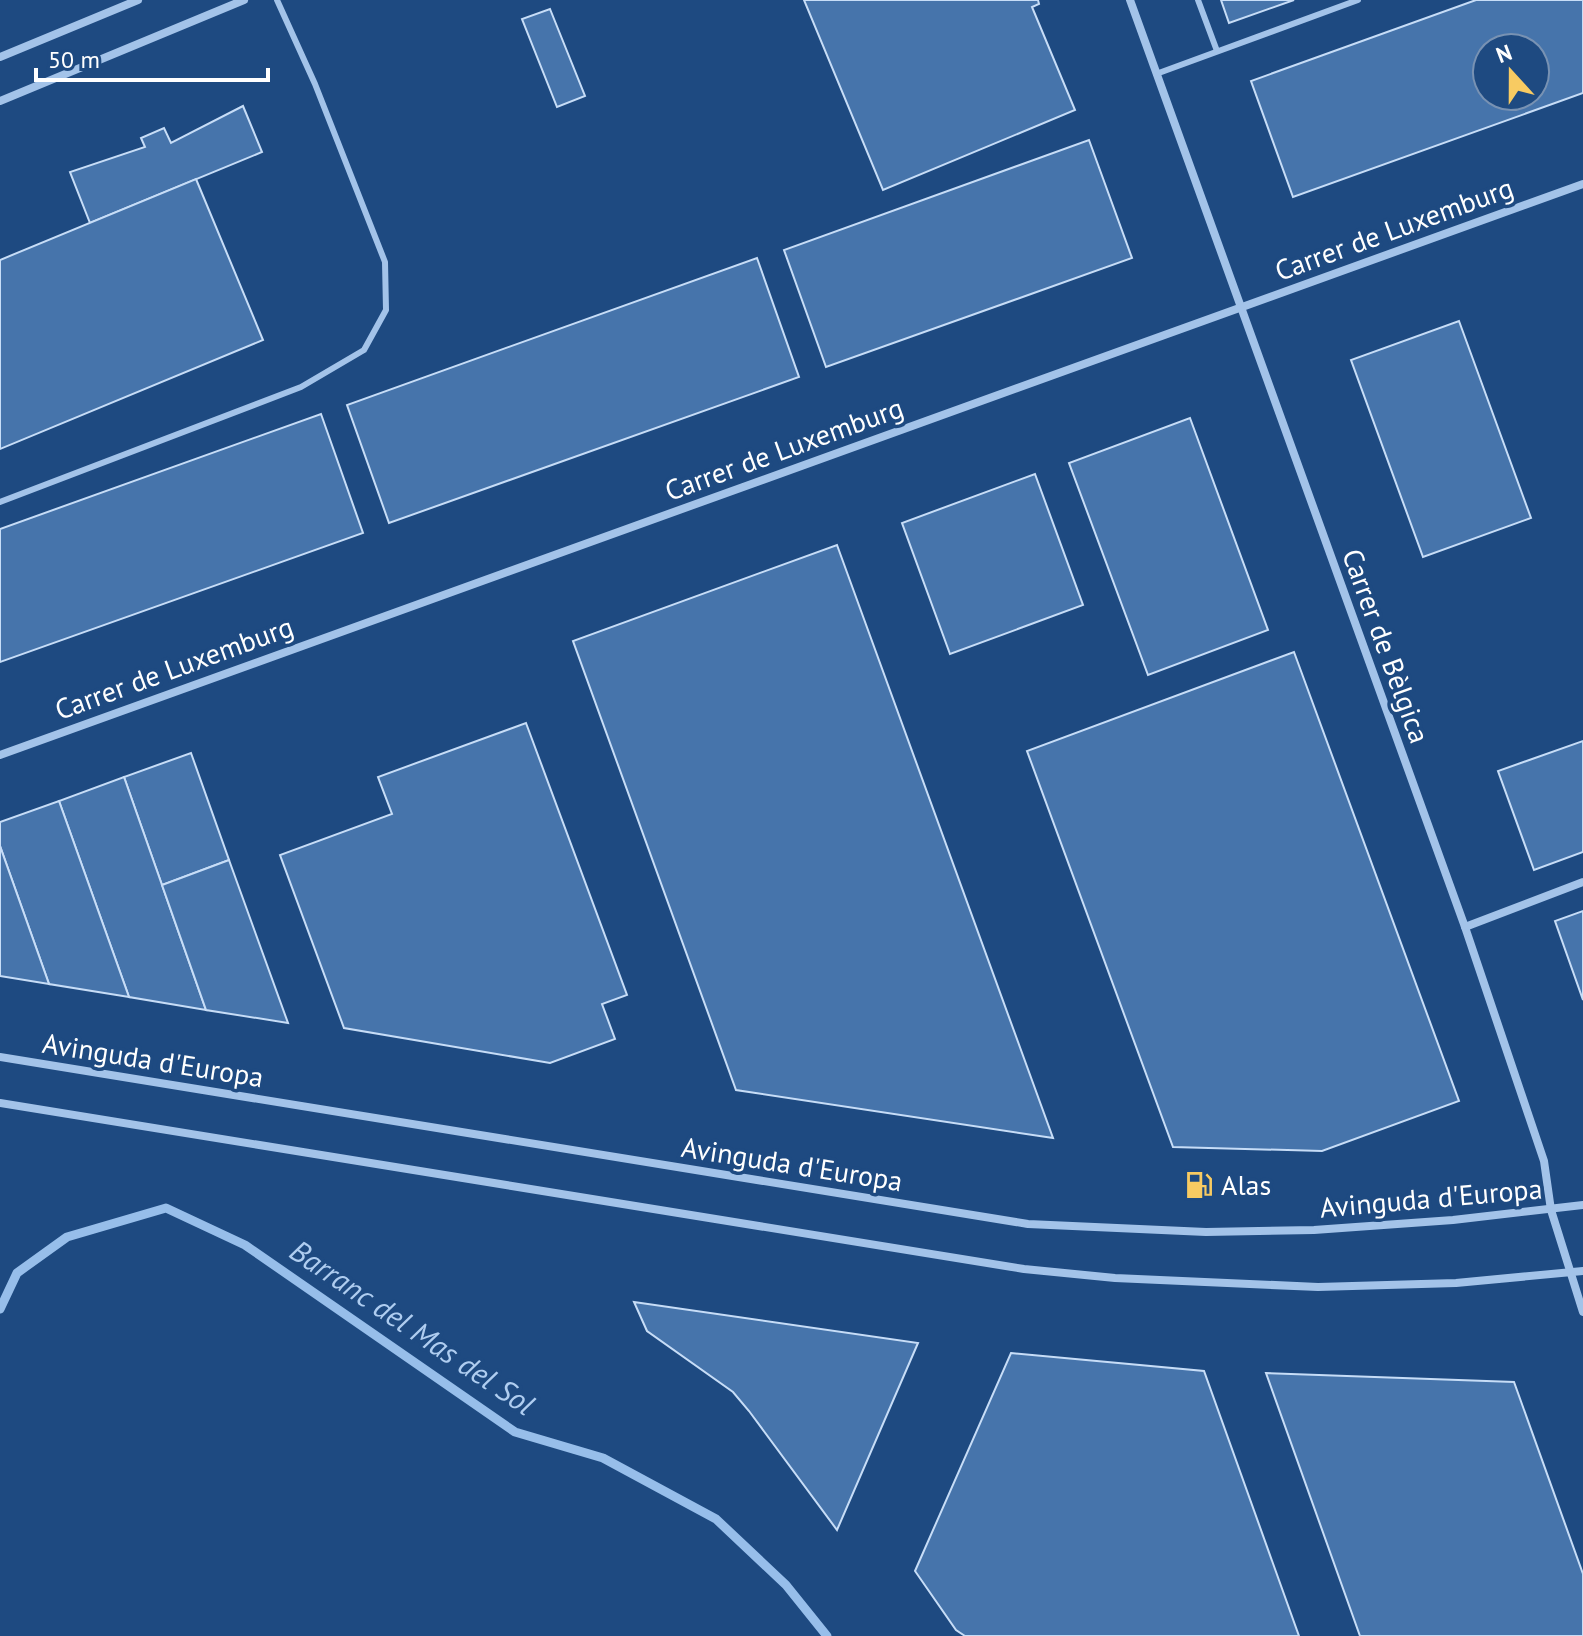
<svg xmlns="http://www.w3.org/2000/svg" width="1583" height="1636" viewBox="0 0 1583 1636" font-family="'PT Sans',sans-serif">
	<rect width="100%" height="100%" fill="#1e4a81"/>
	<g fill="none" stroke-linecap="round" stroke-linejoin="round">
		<polyline stroke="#97beea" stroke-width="9" points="0,1309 17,1273 67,1237 166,1208 245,1245 515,1432 603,1458 716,1519 786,1585 827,1636"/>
	</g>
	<g fill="#4674ab" stroke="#c7ddf7" stroke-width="2" fill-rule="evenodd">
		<polygon points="804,0 1038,0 1039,4 1032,7 1075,110 883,190"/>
		<polygon points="1221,0 1294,0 1229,23"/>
		<path d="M1476 0H1583V93L1293 197 1251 81ZM1487 48H1535V96H1487Z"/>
		<polygon points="550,9 585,96 557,107 522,19"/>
		<polygon points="243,106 262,152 90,223 70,172 145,147 141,138 164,128 171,143"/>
		<polygon points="1089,140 1132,258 826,367 784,250"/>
		<polygon points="196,179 263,340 0,449 0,260"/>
		<polygon points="757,258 799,377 389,523 347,405"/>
		<polygon points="1459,321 1531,518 1423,557 1351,360"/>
		<polygon points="321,414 363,533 0,662 0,529"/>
		<polygon points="1190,418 1268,630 1148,675 1069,463"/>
		<polygon points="1035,474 1083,605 950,654 902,523"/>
		<polygon points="837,545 1053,1138 736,1090 573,641"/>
		<polygon points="1294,652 1459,1101 1322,1151 1173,1147 1027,751"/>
		<polygon points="526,723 627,995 602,1004 615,1039 550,1063 344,1028 280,855 392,814 378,777"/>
		<polygon points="1583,741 1583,852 1534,870 1498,771"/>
		<polygon points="191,753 229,860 162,885 124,777"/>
		<polygon points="124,777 162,885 206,1010 129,997 59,801"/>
		<polygon points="59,801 129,997 49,984 0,846 0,822"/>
		<polygon points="0,846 49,984 0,976"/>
		<polygon points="229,860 288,1023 206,1010 162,885"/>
		<polygon points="1583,911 1583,1000 1555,921"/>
		<polygon points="634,1302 918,1343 837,1530 749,1411 733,1392 647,1331"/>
		<polygon points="1011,1353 1204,1371 1299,1636 965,1636 956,1630 915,1571"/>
		<polygon points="1266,1373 1514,1382 1583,1574 1583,1636 1360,1636"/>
	</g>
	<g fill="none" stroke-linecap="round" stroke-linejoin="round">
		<g stroke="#a3c3e9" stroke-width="6">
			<polyline points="1198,0 1217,51"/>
			<polyline points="1156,74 1358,0"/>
			<polyline points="0,502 301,387 364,350 386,310 385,262 315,84 277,0"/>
		</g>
		<g stroke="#a3c3e9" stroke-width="8">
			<polyline points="1130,0 1465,927 1544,1161 1551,1210 1583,1312"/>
			<polyline points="0,57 138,0"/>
			<polyline points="0,101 244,0"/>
			<polyline points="0,755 1583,184"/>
			<polyline points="1465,927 1583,882"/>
			<polyline points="0,1057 1028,1224 1206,1232 1314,1230 1453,1220 1583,1205"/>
			<polyline points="0,1103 1024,1269 1115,1278 1318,1287 1456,1283 1583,1271"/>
		</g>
	</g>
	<defs>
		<g id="fuel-bare" transform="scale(2.16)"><path d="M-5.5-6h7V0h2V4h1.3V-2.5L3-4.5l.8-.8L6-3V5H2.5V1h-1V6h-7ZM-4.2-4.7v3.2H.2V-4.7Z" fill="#f8cb62" stroke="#1e4a81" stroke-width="2.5" paint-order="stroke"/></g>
	</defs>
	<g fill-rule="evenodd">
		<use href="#fuel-bare" x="1199" y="1185"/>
	</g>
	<g text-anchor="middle" stroke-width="7" stroke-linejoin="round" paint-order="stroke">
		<g font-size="28" fill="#fff" stroke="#1e4a81">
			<text transform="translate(1394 229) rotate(-20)" y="10">Carrer de Luxemburg</text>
			<text transform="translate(784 449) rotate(-20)" y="10">Carrer de Luxemburg</text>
			<text transform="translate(1386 646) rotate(70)" y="10">Carrer de Bèlgica</text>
			<text transform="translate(174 668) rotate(-20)" y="10">Carrer de Luxemburg</text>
			<text transform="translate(153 1060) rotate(9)" y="10">Avinguda d'Europa</text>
			<text transform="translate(792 1164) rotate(9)" y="10">Avinguda d'Europa</text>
			<text transform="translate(1431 1198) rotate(-5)" y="10">Avinguda d'Europa</text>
		</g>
		<g font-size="28" fill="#fff" stroke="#1e4a81" text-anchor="start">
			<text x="1221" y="1195">Alas</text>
		</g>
		<g font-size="30" font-style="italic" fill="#afcdf0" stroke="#1e4a81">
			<text transform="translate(412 1328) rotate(34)" y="10">Barranc del Mas del Sol</text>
		</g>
	</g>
	<g transform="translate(1511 72) rotate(339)"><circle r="38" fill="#1e4a81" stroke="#7892b3" stroke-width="2"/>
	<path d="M0-6L14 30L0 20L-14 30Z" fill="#f8cb62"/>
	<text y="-12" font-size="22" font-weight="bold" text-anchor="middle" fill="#ffffff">N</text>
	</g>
	<path d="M36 68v12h232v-12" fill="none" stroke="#ffffff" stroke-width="4"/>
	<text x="48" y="68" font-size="24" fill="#ffffff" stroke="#1e4a81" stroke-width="6" paint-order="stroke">50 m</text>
</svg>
